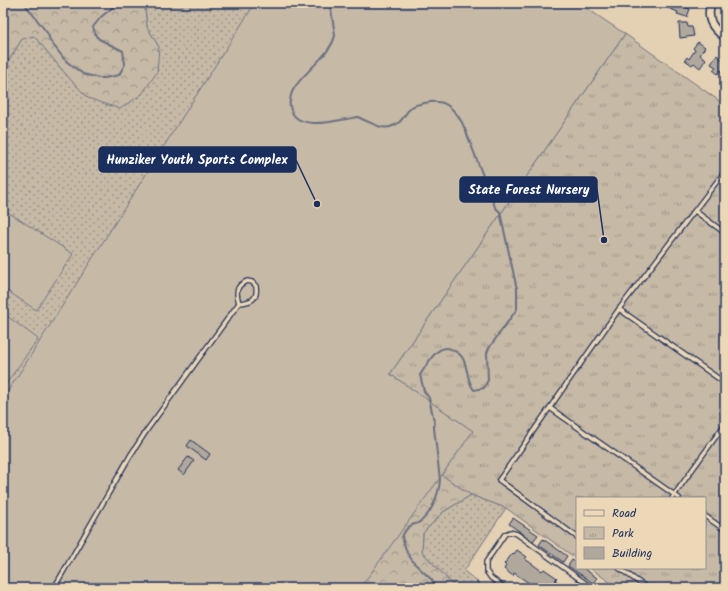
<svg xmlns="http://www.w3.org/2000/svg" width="728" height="591" viewBox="0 0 728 591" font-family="Kalam,sans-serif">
	<defs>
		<pattern id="grass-dots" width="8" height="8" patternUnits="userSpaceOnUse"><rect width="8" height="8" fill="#c6b9a6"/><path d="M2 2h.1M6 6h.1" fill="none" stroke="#a0978a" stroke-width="1.8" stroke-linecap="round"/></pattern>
		<pattern id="forest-crowns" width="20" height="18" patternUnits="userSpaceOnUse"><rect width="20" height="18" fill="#c6b9a6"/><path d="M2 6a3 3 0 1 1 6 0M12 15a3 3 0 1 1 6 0" fill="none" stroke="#a0978a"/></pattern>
		<pattern id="park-tufts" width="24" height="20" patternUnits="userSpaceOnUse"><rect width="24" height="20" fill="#c6b9a6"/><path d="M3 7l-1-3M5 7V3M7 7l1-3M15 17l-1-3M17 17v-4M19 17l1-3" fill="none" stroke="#a0978a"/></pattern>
	</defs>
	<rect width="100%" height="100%" fill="#e4d0b2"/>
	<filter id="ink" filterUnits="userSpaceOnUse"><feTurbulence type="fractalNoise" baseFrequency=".025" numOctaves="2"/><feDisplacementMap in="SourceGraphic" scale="8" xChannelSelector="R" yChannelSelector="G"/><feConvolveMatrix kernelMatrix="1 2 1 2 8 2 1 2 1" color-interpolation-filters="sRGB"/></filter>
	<g filter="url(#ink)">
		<g fill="url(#grass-dots)" stroke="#707482">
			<polygon points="147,3 262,3 3,403 3,70 22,39 34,36 69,78 159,47 147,27 145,8"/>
			<polygon points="471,495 506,508 464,571 485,588 456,588 422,552 423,533 443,512"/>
		</g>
		<g fill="url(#forest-crowns)" stroke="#707482">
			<polygon points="3,3 147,3 145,9 147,27 159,47 157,72 142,94 120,109 88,98 69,78 34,36 22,39 3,70"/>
			<polygon points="441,472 442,475 471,495 443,512 423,533 422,552 456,588 334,588"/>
		</g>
		<polygon fill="url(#park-tufts)" stroke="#707482" points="625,34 725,105 725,588 618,588 590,568 705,568 705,498 577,498 577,559 506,508 471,495 442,475 472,431 390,374"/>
		<g fill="#c6b9a6" stroke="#707482">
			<polygon points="255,3 579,3 625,34 390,374 473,431 442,475 360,588 3,588 3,399"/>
			<polygon points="3,209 73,254 36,310 3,288"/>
			<polygon points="3,313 38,339 3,388"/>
		</g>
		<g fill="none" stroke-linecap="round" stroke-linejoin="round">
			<g stroke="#6a6f80" stroke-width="2">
				<polyline points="24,3 48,34 50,41 66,61 83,74 99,78 105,78 119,75 125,64 123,51 99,39 96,36 93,27 101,17 118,3"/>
				<path d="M330 3 335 35C332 54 303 72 293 90 292 92 290 98 290 101 289 104 290 107 291 110 298 130 331 122 346 119 350 119 355 117 358 117 360 118 362 119 364 120 372 123 380 129 390 127 404 123 402 115 412 107 416 104 433 101 438 102 447 102 457 113 461 121 463 123 463 126 465 129L493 202 495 207 500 212 516 285 517 288V309L489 348 487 353 488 380 484 388 474 390C467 381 468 370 464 361 462 355 458 353 453 350 438 341 427 365 420 375L424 391 429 398 434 421V428L440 480C439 494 431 516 418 523 416 524 414 524 412 525 407 527 404 532 402 537L407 553 415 564 432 580 433 583 437 588"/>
			</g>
		</g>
		<g fill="#b1a89d" stroke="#1b2f5e">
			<polygon points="670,3 679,3 679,5 690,9 687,17 677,14 678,12 668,8"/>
			<polygon points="679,23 687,23 688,27 692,27 694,36 680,38"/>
			<polygon points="698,42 705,47 700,55 706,59 700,68 694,63 692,65 685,60 687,57 689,59 695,50 693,48"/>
			<polygon points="717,55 723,60 722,61 725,63 725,73 721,70 718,74 713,70 716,67 711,64"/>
			<polygon points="191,440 210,454 206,460 187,446"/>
			<polygon points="188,457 194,461 184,475 178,470"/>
			<polygon points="513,518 538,535 533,541 509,524"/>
			<polygon points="543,539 567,556 563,562 539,545"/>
			<polygon points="517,550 527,557 525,559 542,571 544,569 557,578 555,580 567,588 530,588 532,585 514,573 513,576 504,569 506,566 504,564 513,553 514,554"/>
			<polygon points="572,560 577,563 577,568 583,568 597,578 593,583 568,566"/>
		</g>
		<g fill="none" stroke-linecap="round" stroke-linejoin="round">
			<g stroke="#1b2f5e" stroke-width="6">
				<g id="service">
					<polyline points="695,211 725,233"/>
					<path d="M247 281 252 282 256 286C258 300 251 302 239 303 236 293 235 286 247 281Z"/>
					<polyline points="619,309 725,383"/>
					<polyline points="550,408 679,498"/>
					<polyline points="672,498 725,424"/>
					<polyline points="705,516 725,530"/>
					<polyline points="577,537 499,480 619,309 725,171"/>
					<polyline points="619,568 647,588"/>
					<polyline points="54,588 130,456 147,430 239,303"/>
					<polyline points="505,588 491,578 486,571 486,562 505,534 510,532 517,534 592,588"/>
				</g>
			</g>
			<g stroke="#1b2f5e" stroke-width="10">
				<path id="minor" d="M711 3C706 19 712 28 725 37"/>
			</g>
			<use href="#service" stroke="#ecd7b6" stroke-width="3.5"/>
			<use href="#minor" stroke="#ecd7b6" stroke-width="7"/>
		</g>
	</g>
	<path fill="none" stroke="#1b2f5e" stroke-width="1.5" d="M317 204L296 160M604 240L597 189"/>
	<g fill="#1b2f5e" stroke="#ecd7b6" stroke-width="1.5">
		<circle cx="317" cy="204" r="4"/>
		<circle cx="604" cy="240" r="4"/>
	</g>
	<g fill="#1b2f5e" stroke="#1b2f5e" stroke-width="1.5">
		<rect x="99" y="147" width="197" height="25" rx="4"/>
		<rect x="460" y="177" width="137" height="25" rx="4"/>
	</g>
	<g font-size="13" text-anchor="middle" font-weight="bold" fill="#fff">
		<text x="197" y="164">Hunziker Youth Sports Complex</text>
		<text x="529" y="194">State Forest Nursery</text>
	</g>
	<rect width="728" height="591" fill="none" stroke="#ecd7b6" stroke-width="16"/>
	<rect x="8" y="8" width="712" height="575" fill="none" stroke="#1b2f5e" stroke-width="1.5" filter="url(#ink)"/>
	<rect x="576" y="497" width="130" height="72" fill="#ecd7b6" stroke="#989493"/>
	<rect x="584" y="510" width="20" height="6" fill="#ecd7b6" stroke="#989493"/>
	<text x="612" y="517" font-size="12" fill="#1b2f5e">Road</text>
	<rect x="584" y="527" width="20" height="12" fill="url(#park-tufts)" stroke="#989493"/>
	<text x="612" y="537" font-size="12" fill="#1b2f5e">Park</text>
	<rect x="584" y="547" width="20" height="12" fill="#b1a89d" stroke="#989493"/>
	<text x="612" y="557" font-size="12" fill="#1b2f5e">Building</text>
</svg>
